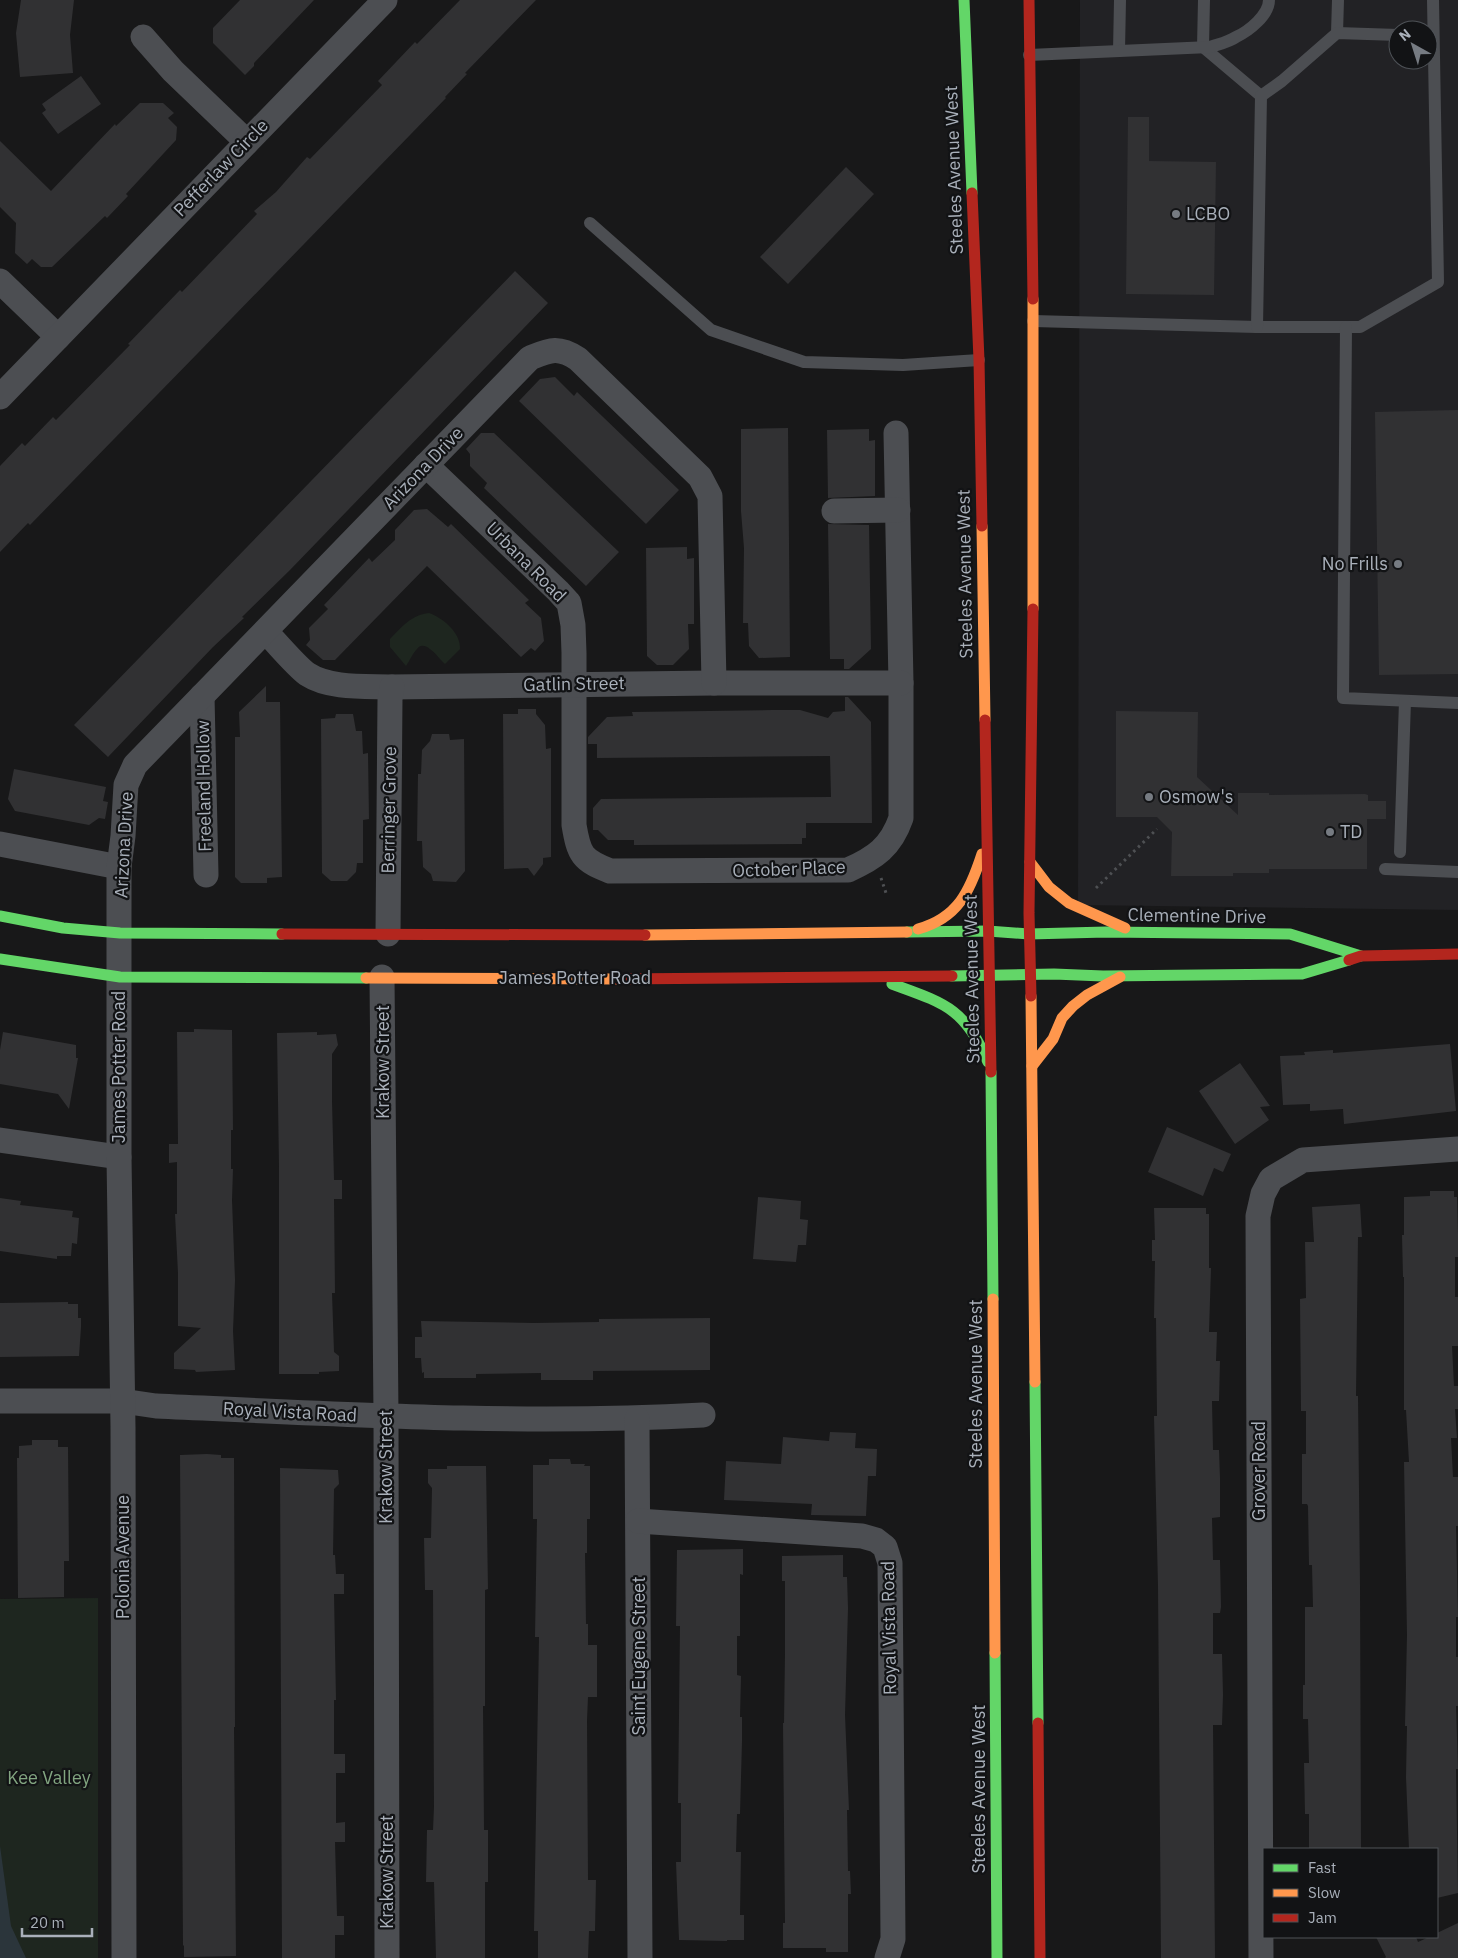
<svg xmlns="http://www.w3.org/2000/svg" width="1458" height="1958" viewBox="0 0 1458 1958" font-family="'IBM Plex Sans',sans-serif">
	<rect width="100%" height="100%" fill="#181819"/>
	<path fill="#222225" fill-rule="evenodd" d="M1080 0H1458V910L1078 905ZM1398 30H1428V60H1398Z"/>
	<g fill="#1e261f">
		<path d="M429 613C443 618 461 633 460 649L445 664C439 659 425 638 417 649 413 653 410 660 406 666L390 647V639C402 627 411 615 429 613Z"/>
		<polygon points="98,1598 98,1958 0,1958 0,1599"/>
	</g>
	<polygon fill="#2b353b" points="0,1846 11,1926 26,1958 0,1958"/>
	<g fill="#313133">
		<polygon points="21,0 74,0 70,35 73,73 20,77 16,33"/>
		<polygon points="240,0 314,0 254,63 254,66 245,75 213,43 213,28"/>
		<polygon points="460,0 536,0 465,73 467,74 445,97 446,98 198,353 30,525 28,523 0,552 0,466 22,443 25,446 53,417 56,420 130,345 128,344 180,290 182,292 257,214 254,211 276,192 307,157 310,159 382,85 378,81 415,42 417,44"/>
		<polygon points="81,76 101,104 58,134 42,113 46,110 42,104"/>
		<polygon points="140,103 163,103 174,113 168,118 177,127 176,140 126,194 128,196 107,218 105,216 52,267 41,267 32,259 27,264 15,253 16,223 0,207 0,141 51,191 115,124 116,126"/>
		<polygon points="1128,117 1149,117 1149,161 1216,162 1214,295 1126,294"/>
		<polygon points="846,167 874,194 788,284 760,257"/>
		<polygon points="515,271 548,303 290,570 242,617 244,618 213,647 108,757 74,725"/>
		<polygon points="555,377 574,396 577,392 679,490 646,524 519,401 540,379"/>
		<polygon points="1458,410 1458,674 1379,675 1375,412"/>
		<polygon points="788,428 790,657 759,658 749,646 748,623 743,623 744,548 741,511 741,429"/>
		<polygon points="869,429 869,441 875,440 875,496 828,498 827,430"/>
		<polygon points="481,433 494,433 619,552 586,586 484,488 487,483 470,466 470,454 466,449"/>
		<polygon points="427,509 448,527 451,524 529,600 525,603 541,618 544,641 535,651 531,648 521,657 427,566 335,660 323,660 306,645 310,640 309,628 328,609 324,605 369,558 372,562 395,540 395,530 414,510"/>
		<polygon points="828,524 869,525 871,649 849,669 844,669 844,659 830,659"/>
		<polygon points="687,547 687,559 694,558 694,624 688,624 689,649 673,665 657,665 647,656 646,548"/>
		<polygon points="266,686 266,702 280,702 282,877 267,878 267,883 241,883 235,877 235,737 240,737 239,712"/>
		<polygon points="845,697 848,697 871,722 872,823 806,823 806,838 802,838 802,844 634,845 634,840 608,840 598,830 593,830 593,808 601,799 831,797 830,756 597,758 597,744 588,744 588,737 607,717 633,716 632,712 773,710 800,710 828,718 833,712 845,711"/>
		<polygon points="518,709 536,709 536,714 545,725 546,749 551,748 551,857 543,858 543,864 534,876 528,868 504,869 503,714 518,714"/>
		<polygon points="1116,711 1198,712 1197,777 1238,815 1238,793 1269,793 1269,795 1365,794 1368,795 1368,801 1386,801 1386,819 1367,819 1367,869 1269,869 1269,873 1233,873 1233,876 1171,876 1172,832 1157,817 1116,817"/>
		<polygon points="336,714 353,714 356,731 362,731 363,754 368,753 369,819 363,820 363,863 357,863 356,872 347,881 331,881 322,873 321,719 335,718"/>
		<polygon points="432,734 449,734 450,740 464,739 465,871 456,882 433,881 431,874 423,867 422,841 417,841 418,774 421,774 422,750 430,741"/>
		<polygon points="14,769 106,787 103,801 108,802 105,819 99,818 89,825 15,811 8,799"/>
		<polygon points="194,1029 232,1030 233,1130 231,1130 231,1169 233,1169 232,1200 235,1280 233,1331 235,1370 196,1372 195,1370 174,1369 174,1353 201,1328 178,1326 178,1273 175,1214 177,1214 177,1162 169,1163 169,1144 178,1144 177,1032 194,1032"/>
		<polygon points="3,1032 76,1045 76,1058 78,1058 69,1109 58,1094 0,1084 0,1050"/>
		<polygon points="317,1032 317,1035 336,1034 338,1045 332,1054 332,1101 334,1180 342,1180 342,1199 334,1199 335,1293 332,1293 334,1352 339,1356 339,1371 319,1372 319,1374 279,1374 279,1167 277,1033"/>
		<polygon points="1450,1044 1456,1111 1344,1124 1343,1109 1310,1111 1310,1104 1283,1105 1280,1056 1305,1055 1304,1052 1333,1050 1333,1053"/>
		<polygon points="1240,1063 1270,1106 1260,1107 1269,1120 1235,1144 1199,1091"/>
		<polygon points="1167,1127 1231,1154 1223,1172 1214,1168 1203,1196 1148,1172"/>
		<polygon points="1430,1191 1454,1191 1454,1197 1457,1197 1458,1234 1458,1257 1455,1257 1455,1297 1458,1297 1458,1346 1452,1346 1454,1386 1458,1386 1458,1409 1455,1409 1457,1438 1451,1438 1453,1477 1458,1477 1458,1526 1456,1526 1458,1617 1456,1617 1456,1657 1458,1657 1458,1706 1456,1706 1458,1769 1456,1769 1458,1893 1437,1898 1437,1849 1409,1849 1406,1777 1407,1726 1405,1726 1407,1635 1404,1462 1409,1462 1406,1410 1404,1410 1404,1277 1403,1277 1402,1235 1404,1235 1404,1197 1430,1196"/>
		<polygon points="758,1197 801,1201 800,1219 808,1220 806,1245 798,1245 796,1262 753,1259"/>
		<polygon points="0,1198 21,1201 20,1205 73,1211 72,1217 79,1218 77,1244 72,1243 71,1256 57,1256 57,1259 0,1251"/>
		<polygon points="1360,1204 1362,1237 1358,1237 1356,1396 1358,1396 1360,1585 1361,1849 1313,1849 1309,1848 1309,1814 1305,1814 1304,1763 1309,1763 1308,1719 1303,1719 1303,1685 1305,1685 1305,1607 1313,1607 1312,1565 1309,1565 1308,1506 1307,1504 1302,1504 1302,1454 1306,1454 1306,1411 1301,1411 1300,1299 1306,1298 1305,1242 1314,1242 1312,1207"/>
		<polygon points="1154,1208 1206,1208 1206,1214 1209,1214 1209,1268 1211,1268 1209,1332 1217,1332 1216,1361 1220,1361 1219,1401 1212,1401 1213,1450 1219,1450 1220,1478 1220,1517 1212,1518 1213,1560 1220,1560 1221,1607 1220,1613 1213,1613 1213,1654 1222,1654 1223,1695 1222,1725 1213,1725 1215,1958 1161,1958 1158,1586 1154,1416 1157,1416 1156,1318 1154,1318 1155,1261 1152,1261 1152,1240 1155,1240"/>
		<polygon points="68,1302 68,1304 78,1304 78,1318 81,1318 81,1327 79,1356 0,1357 0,1303"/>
		<polygon points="710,1318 710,1370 593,1371 593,1380 541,1380 541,1373 476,1374 476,1378 424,1378 424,1372 422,1373 421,1358 415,1358 415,1337 422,1337 421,1321 534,1323 599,1322 599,1319"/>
		<polygon points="830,1432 856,1433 855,1448 877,1449 876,1476 868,1476 866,1516 811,1515 812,1504 724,1500 726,1461 781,1464 783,1437 829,1441"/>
		<polygon points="32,1440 58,1440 58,1447 68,1447 69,1561 64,1561 64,1597 18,1598 17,1458 19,1458 19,1446 32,1445"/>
		<polygon points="207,1454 221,1455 221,1458 234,1458 235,1727 234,1727 236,1956 184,1957 184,1945 183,1946 180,1455"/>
		<polygon points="549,1459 570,1459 571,1464 585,1464 584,1466 590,1466 590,1519 587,1519 587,1553 585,1553 586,1624 588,1624 588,1645 597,1645 597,1697 588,1697 587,1720 588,1880 596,1880 595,1931 589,1931 588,1958 538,1958 538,1931 534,1931 539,1637 535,1637 537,1519 533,1519 533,1465 549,1465"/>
		<polygon points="447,1466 486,1466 488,1589 485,1590 485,1706 483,1706 484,1830 488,1830 488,1882 485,1882 485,1958 436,1958 434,1882 426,1882 427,1830 433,1830 434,1807 433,1590 425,1590 424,1538 431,1538 432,1488 428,1483 428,1469 447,1469"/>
		<polygon points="280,1468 338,1470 339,1484 334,1489 333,1555 335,1555 336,1574 344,1574 344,1594 334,1594 336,1700 334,1700 334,1754 345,1754 345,1773 336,1773 336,1823 345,1822 345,1842 335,1842 337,1916 344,1916 344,1935 335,1935 335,1958 282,1958"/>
		<polygon points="743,1549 743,1575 740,1574 740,1636 737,1636 737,1675 741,1676 740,1717 742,1717 742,1741 740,1814 737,1814 736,1852 741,1852 740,1915 744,1915 744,1940 727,1940 727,1941 679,1940 676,1862 681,1862 681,1803 678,1803 680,1626 676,1626 677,1550"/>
		<polygon points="843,1555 843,1577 847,1577 848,1608 845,1715 849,1810 847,1810 848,1871 850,1871 851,1894 848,1894 848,1952 826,1952 826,1948 783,1948 783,1923 785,1923 783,1723 784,1723 785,1654 785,1581 782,1581 782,1556"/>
		<polygon points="1458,1923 1458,1958 1385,1958 1386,1957 1376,1937 1416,1937 1418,1942 1429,1937 1437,1937 1437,1933"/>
	</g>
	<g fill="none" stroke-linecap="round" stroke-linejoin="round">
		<g stroke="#4e5053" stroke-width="3" stroke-dasharray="2.5 4" stroke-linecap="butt">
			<polyline points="881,878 887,896"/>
			<polyline points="1096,888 1157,829"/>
		</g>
		<g stroke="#4c4e52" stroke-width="12">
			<polyline points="1204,0 1203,47 1261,96"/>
			<polyline points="1337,33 1338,0"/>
			<polyline points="1119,51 1120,0"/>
			<path d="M1029 55 1210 47C1219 44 1229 42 1236 37 1249 31 1269 15 1269 0"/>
			<polyline points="590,223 711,330 804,362 903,365 979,360"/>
			<polyline points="1033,321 1257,327 1360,327 1438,282 1433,0"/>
			<polyline points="1257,327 1261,96 1282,81 1337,33 1398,35"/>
			<polyline points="1346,327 1343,698 1458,703"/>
			<polyline points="1400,852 1405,701"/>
			<polyline points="1385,869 1458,872"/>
		</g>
		<g stroke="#4c4e52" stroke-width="25">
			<polyline points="143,37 173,71 247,142"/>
			<polyline points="0,281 58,337"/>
			<polyline points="0,397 385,0"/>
			<path d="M426 465 558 591 569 603 573 625 574 653V825C579 855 582 860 610 871L848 870C875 858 891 847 901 818V683L896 433"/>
			<polyline points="834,511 898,510"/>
			<path d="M266 632C277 643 295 665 307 674 330 689 366 686 392 687L714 683H901"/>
			<polyline points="202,696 206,875"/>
			<polyline points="0,844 119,867"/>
			<polyline points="388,934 390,699 392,687"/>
			<polyline points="382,977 386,1416 387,1958"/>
			<polyline points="0,1140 119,1157"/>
			<path d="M0 1401H122L156 1406C338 1414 520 1425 703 1415"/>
			<polyline points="637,1419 640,1958"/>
			<polyline points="638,1521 862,1536 876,1540 885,1547 890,1563 893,1939 887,1958"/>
			<path d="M124 1958 123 1427 119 1157V867L123 836 126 785 135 765 530 358C550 350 558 346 578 359L700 477 710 496 714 683"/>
			<polyline points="1261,1958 1258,1216 1263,1194 1271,1179 1303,1160 1458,1149"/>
		</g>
		<g stroke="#63d668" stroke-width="11">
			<polyline points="964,0 972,193"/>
			<polyline points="0,916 63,928 120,933 282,934"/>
			<polyline points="907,932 988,931 1029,934 1106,932 1290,934 1361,956"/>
			<polyline points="0,959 120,977 366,978"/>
			<polyline points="952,976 1054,974 1103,976 1302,974 1349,960"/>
			<path d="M892 984C944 1003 965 1008 988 1062"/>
			<polyline points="991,1072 993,1299"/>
			<polyline points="1035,1382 1038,1723"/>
			<polyline points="995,1653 997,1958"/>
		</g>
		<g stroke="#ff974d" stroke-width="11">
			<polyline points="1033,299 1033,609"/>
			<polyline points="982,526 985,720"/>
			<polyline points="1030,862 1049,887 1069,903 1125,928"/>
			<path d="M918 929C958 918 970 891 982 854"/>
			<polyline points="645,935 907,932"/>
			<polyline points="366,978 618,979"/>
			<polyline points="1031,996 1035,1382"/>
			<polyline points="1032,1066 1053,1039 1062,1018 1073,1006 1087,995 1120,977"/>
			<polyline points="993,1299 995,1653"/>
		</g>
		<g stroke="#b3261e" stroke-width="11">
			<polyline points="1029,0 1033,299"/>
			<polyline points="972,193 979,360 982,526"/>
			<polyline points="985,720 991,1072"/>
			<polyline points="282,934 645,935"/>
			<polyline points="1349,960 1361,956 1458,954"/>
			<polyline points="618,979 952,976"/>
			<polyline points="1031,996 1029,913 1033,609"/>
			<polyline points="1038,1723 1040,1958"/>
		</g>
	</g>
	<g fill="#767b82" stroke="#121315" stroke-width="2">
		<circle cx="1176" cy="214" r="5"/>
		<circle cx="1398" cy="564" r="5"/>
		<circle cx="1149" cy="797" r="5"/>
		<circle cx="1330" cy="832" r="5"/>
	</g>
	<g text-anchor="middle" stroke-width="4.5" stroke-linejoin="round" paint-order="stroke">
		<g font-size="18" fill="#a9b0ba" stroke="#121315">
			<text transform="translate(221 168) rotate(-46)" y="6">Pefferlaw Circle</text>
			<text transform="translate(954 170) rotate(-92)" y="6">Steeles Avenue West</text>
			<text transform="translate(423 468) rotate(-46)" y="6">Arizona Drive</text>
			<text transform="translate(526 562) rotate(45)" y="6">Urbana Road</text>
			<text transform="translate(965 574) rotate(-91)" y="6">Steeles Avenue West</text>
			<text transform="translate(574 684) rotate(-1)" y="6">Gatlin Street</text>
			<text transform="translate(204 786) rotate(-91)" y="6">Freeland Hollow</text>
			<text transform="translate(389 810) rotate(-89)" y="6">Berringer Grove</text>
			<text transform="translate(124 845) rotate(-87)" y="6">Arizona Drive</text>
			<text transform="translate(789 869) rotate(-2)" y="6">October Place</text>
			<text transform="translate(1197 916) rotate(1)" y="6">Clementine Drive</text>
			<text x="575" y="984">James Potter Road</text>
			<text transform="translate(972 979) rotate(-91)" y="6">Steeles Avenue West</text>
			<text transform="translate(383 1062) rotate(-90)" y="6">Krakow Street</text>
			<text transform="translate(119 1067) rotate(-90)" y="6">James Potter Road</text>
			<text transform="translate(976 1384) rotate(-90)" y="6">Steeles Avenue West</text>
			<text transform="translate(290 1412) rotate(3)" y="6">Royal Vista Road</text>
			<text transform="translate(386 1467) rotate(-90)" y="6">Krakow Street</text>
			<text transform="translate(1259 1471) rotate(-90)" y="6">Grover Road</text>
			<text transform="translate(123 1557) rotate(-90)" y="6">Polonia Avenue</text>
			<text transform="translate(889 1628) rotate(-91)" y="6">Royal Vista Road</text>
			<text transform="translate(639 1656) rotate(-90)" y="6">Saint Eugene Street</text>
			<text transform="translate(979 1789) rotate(-90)" y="6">Steeles Avenue West</text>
			<text transform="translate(387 1872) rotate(-90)" y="6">Krakow Street</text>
		</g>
		<g font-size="18" fill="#a9b0ba" stroke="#121315" text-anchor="start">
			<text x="1186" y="220">LCBO</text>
			<text x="1388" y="570" text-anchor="end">No Frills</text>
			<text x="1159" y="803">Osmow's</text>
			<text x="1340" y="838">TD</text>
		</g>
		<g font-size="18" fill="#82a580" stroke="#121315">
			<text x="49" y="1784">Kee Valley</text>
		</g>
	</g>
	<rect x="1263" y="1848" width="175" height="90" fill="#121315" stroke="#4e5257"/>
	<rect x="1273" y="1864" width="25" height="8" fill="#63d668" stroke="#4e5257"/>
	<text x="1308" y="1873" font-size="15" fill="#a9b0ba">Fast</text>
	<rect x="1273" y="1889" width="25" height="8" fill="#ff974d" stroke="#4e5257"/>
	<text x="1308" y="1898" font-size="15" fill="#a9b0ba">Slow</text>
	<rect x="1273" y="1914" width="25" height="8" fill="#b3261e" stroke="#4e5257"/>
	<text x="1308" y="1923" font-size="15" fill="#a9b0ba">Jam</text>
	<g transform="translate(1413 45) rotate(321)"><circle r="24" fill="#121315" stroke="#4e5257"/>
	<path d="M0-4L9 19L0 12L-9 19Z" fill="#767b82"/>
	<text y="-8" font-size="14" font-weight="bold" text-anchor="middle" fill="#a9b0ba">N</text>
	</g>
	<path d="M22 1928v8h70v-8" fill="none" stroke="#a9b0ba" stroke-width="2.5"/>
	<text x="30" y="1928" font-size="15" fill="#a9b0ba" stroke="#121315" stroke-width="4" paint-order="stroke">20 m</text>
</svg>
